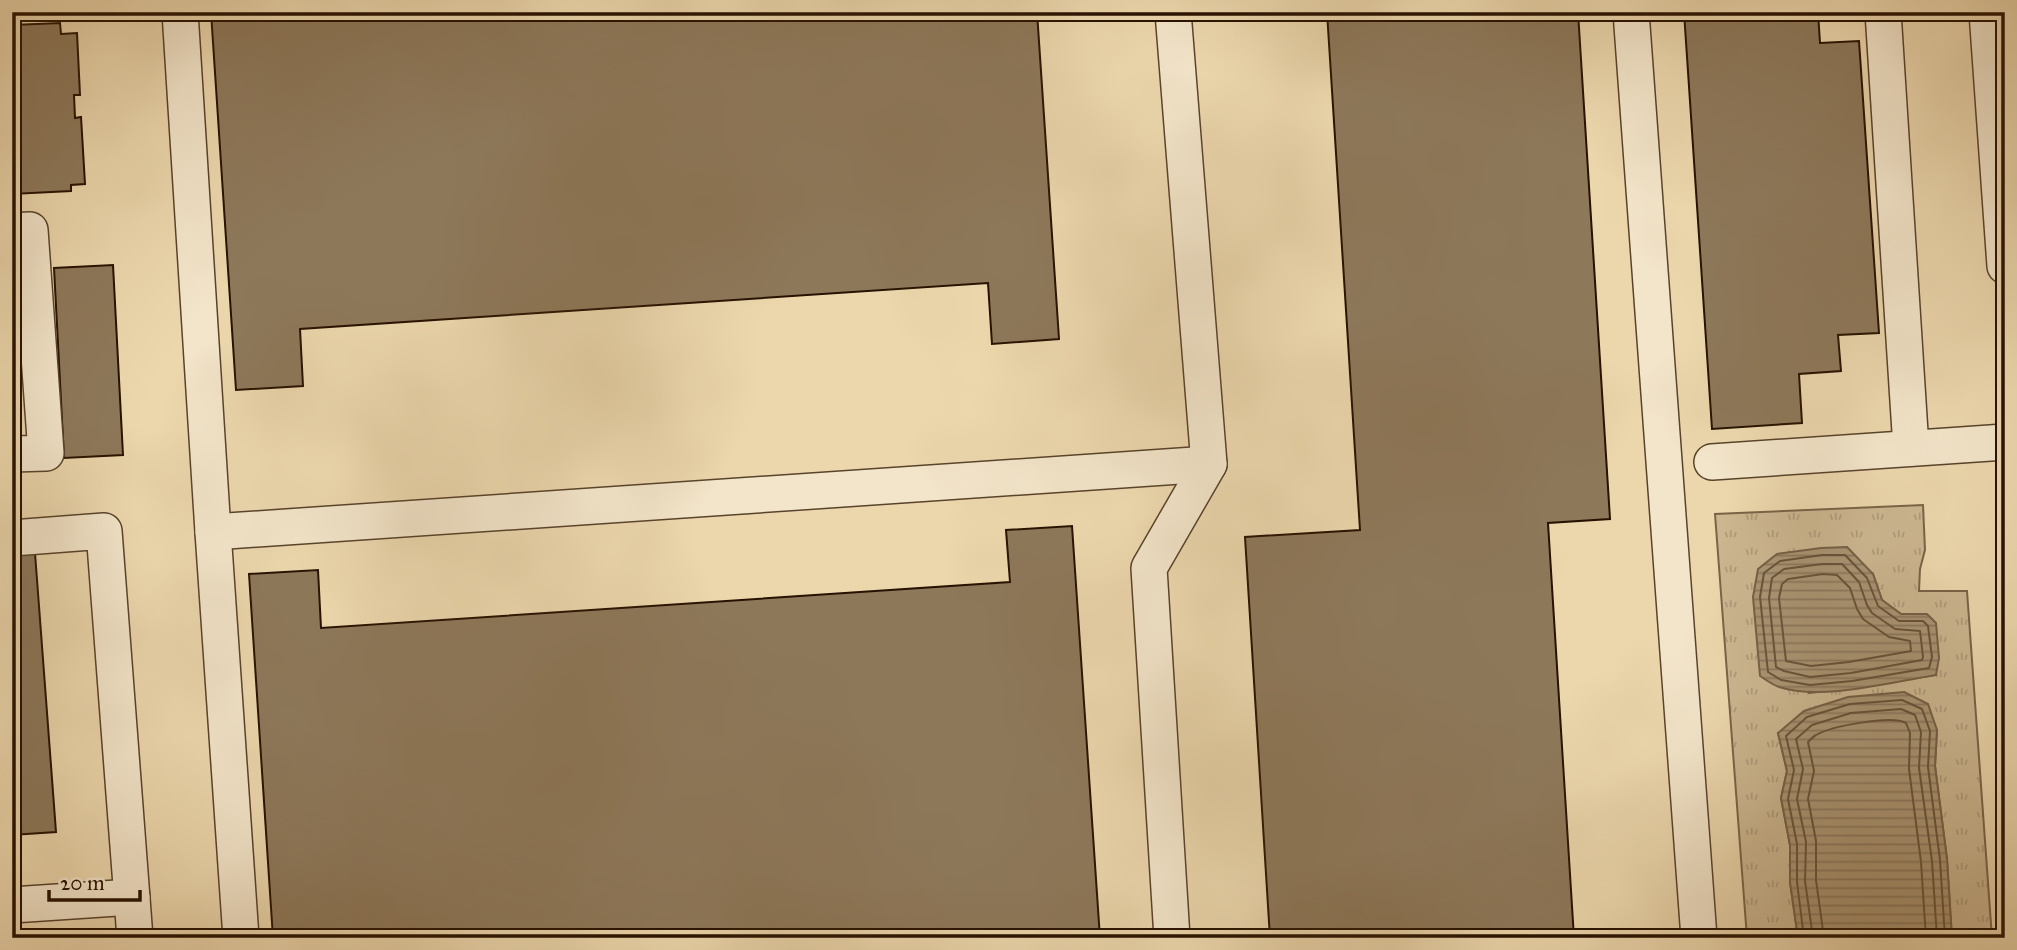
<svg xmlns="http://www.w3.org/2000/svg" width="2017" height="950" viewBox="0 0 2017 950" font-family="'IM FELL Great Primer',serif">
	<defs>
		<pattern id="grass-tufts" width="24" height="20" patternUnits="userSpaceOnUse" patternTransform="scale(1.75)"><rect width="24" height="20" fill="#cbb690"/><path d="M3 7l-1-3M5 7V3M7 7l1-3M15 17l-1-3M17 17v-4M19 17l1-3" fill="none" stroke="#ae9b7a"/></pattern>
		<pattern id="water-rules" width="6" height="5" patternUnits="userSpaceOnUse" patternTransform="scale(1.75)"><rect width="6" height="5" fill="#a99473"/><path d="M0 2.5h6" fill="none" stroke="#8a775c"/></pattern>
	</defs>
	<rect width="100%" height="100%" fill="#ecd7ad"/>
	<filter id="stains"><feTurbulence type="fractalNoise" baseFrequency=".00286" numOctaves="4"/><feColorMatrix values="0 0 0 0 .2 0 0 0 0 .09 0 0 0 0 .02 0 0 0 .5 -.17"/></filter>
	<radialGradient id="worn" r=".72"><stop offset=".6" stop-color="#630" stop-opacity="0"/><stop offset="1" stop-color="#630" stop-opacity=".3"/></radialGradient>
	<path fill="url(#grass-tufts)" stroke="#796448" stroke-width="2" fill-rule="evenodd" d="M1923 505 1925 550 1920 569 1919 591H1967L1992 938H1952L1947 859 1935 766 1937 730 1778 733 1787 771 1781 798 1790 845V882L1798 938H1747L1715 514ZM1873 574 1882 600 1901 614H1926L1936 675 1853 688 1809 693Z"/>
	<g fill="url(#water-rules)" stroke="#756045" stroke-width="2">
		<path d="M1847 547 1873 574 1882 600 1901 614H1927L1936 623 1939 658 1936 675C1891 682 1822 701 1779 687 1773 685 1766 680 1760 676L1753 597 1758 569 1777 554 1821 548Z"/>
		<polygon points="1904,692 1928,704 1937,730 1935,766 1947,859 1952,938 1798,938 1790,882 1790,845 1781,798 1787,771 1778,733 1804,711 1848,697"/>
	</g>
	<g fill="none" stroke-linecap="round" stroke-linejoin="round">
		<g stroke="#68533a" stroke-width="2">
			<polygon points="1822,555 1845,555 1867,578 1878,606 1899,621 1923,621 1928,626 1932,657 1929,668 1852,681 1810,685 1781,680 1768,672 1760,597 1764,573 1780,561"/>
			<polygon points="1822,564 1842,564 1859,582 1867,605 1872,613 1895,629 1920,631 1923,657 1922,660 1851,673 1810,677 1784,671 1776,667 1769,598 1772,578 1784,569"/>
			<polygon points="1823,574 1837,575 1850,588 1857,609 1863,619 1889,637 1910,641 1911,651 1849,662 1811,666 1786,661 1779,598 1782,584 1788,579"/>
			<polyline points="1804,938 1797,882 1797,844 1788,799 1794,770 1786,736 1807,717 1850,704 1902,700 1922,709 1930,731 1928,767 1940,860 1945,938"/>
			<polyline points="1813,938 1805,881 1806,842 1797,799 1803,769 1796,739 1812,725 1851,713 1901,709 1915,715 1921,732 1919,768 1932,861 1937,938"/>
			<path d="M1824 938 1816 880V841L1808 799 1814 771 1808 742C1809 741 1814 736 1816 735 1832 726 1891 715 1906 723L1910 733 1909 769 1921 862 1926 938"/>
		</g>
	</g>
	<g fill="#8d785a" stroke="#271201" stroke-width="2">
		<polygon points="211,12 1037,12 1059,339 992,344 988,283 300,329 303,386 236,390"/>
		<polygon points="1327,12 1578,12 1610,519 1548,523 1574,938 1270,938 1245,537 1360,530"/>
		<polygon points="1684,12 1818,12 1820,43 1859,41 1879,333 1838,335 1841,371 1799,374 1802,423 1712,429"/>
		<polygon points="60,23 61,34 77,33 80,95 74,95 75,118 81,117 85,184 71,185 71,191 12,194 12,25"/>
		<polygon points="113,265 123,455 64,458 54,268"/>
		<polygon points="1072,526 1100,938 273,938 249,574 318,570 321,628 1010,582 1006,530"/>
		<polygon points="35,553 56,832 12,835 12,554"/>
	</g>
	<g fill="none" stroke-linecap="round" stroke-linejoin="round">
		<g stroke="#58432c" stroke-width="38">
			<g id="minor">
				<polyline points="180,12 213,532 241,938"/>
				<polyline points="1631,12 1699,938"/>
				<polyline points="1883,12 1911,448"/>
				<polyline points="1987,12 2005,266"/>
				<polyline points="12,231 30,230 46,453 12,454"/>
				<polyline points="1712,462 2005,442"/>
				<polyline points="213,532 1209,464"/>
				<polyline points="12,538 104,531 135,938"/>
				<polyline points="12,905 132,897"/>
				<polyline points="1172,938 1149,568 1209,464 1173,12"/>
			</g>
		</g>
		<use href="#minor" stroke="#f3e5ca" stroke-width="35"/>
	</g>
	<rect width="2017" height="950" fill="none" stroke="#ecd7ad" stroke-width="42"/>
	<rect x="14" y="14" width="1989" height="922" fill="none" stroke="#271201" stroke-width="3.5"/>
	<rect x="21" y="21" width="1975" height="908" fill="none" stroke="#271201" stroke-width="2"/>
	<path d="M49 890v10h91v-10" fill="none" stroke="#271201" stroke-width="3.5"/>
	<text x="60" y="890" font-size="21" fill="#271201" stroke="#f3e5ca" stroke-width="5" paint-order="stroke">20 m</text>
	<rect width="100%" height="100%" filter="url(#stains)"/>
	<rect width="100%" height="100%" fill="url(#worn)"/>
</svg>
